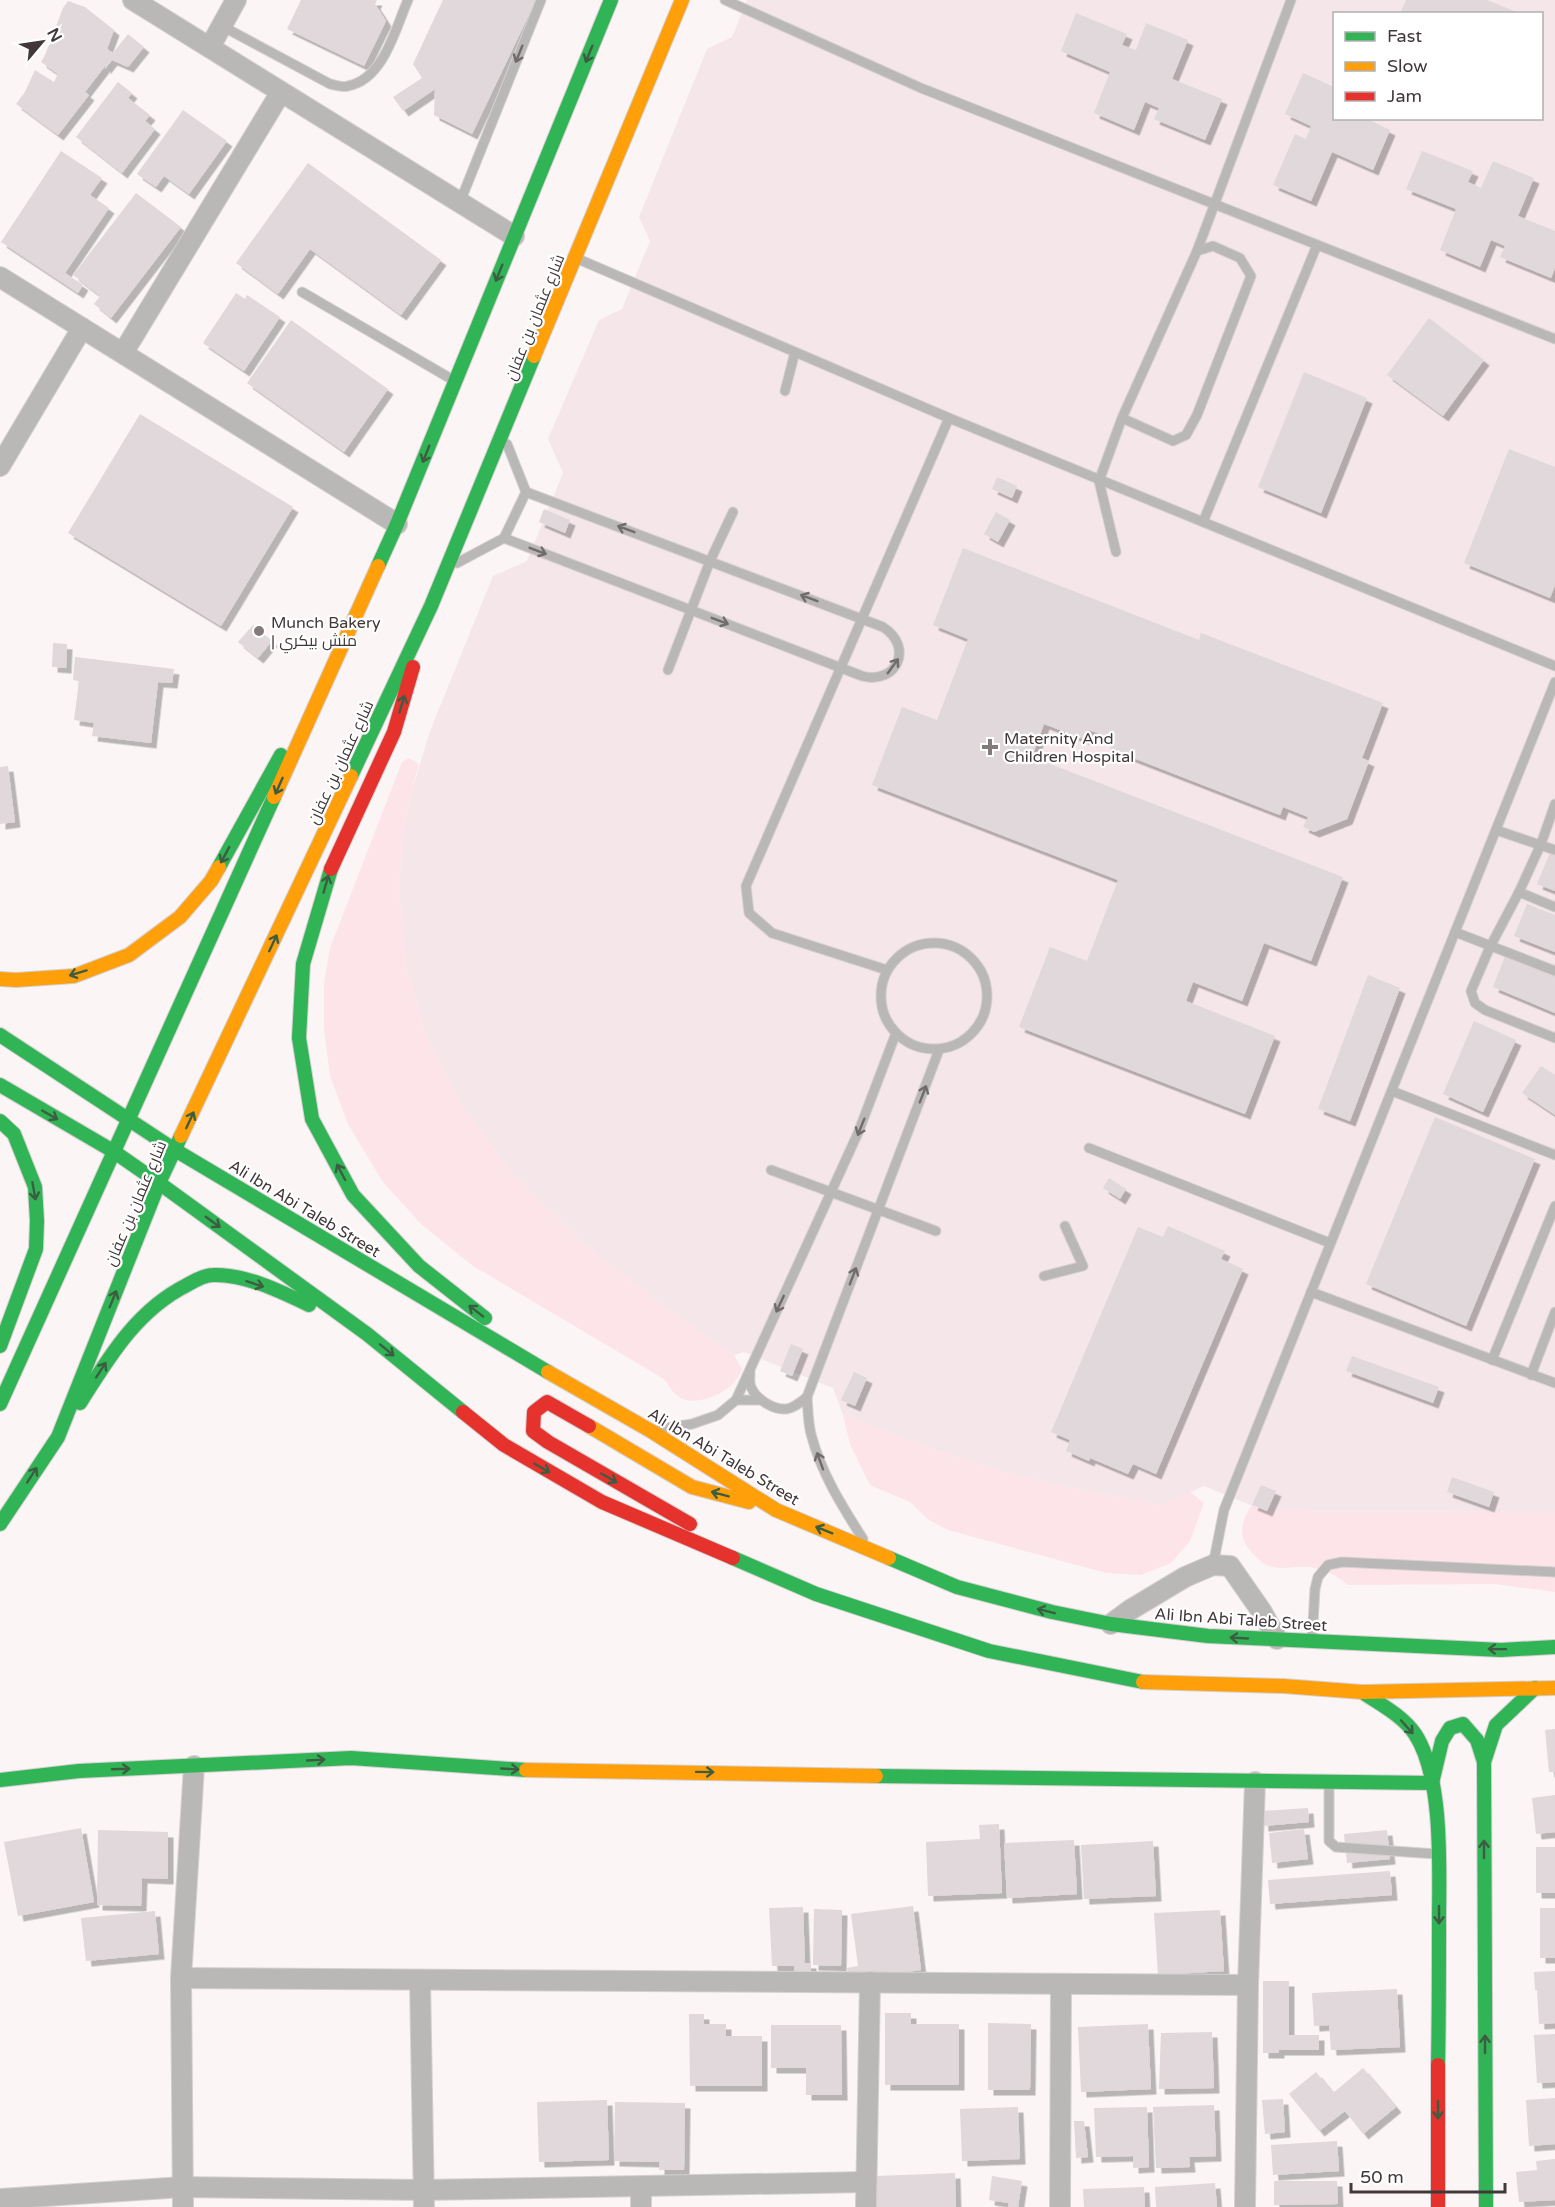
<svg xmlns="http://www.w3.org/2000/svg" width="1555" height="2207" viewBox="0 0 1555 2207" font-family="'Varela Round',Cairo,sans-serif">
	<defs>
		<filter id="shadow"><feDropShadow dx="5.5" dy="5.5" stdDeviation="0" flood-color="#0004"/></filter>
	</defs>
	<rect width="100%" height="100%" fill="#fbf5f6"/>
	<path fill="#f4e6e9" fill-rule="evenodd" d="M747 0H1555V1512L1265 1511 1204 1486 1162 1505 1085 1491 1007 1473 929 1448 843 1415 833 1388 744 1352 734 1355 664 1307 585 1245 511 1172 465 1111 428 1042 406 966 399 889 402 840 410 797 430 731 493 576 527 561 563 473 548 439 599 320 622 309 650 241 639 217 707 49 732 37ZM1334 14H1542V118H1334Z"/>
	<g fill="#fde4e9">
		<path d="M409 758 419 764 410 797 402 840 399 889 406 966 428 1042 465 1111 511 1172 585 1245 664 1307 734 1355 742 1369C737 1390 697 1409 679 1397 673 1394 668 1384 664 1379L473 1266 422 1225 382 1181 348 1124 330 1076 324 1029V983L330 948 402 762Z"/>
		<polygon points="843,1415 929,1448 1007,1473 1085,1491 1162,1505 1190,1492 1204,1503 1190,1541 1171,1563 1141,1575 1106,1573 948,1530 929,1520 910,1502 870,1485 850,1444"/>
		<path d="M1252 1505 1267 1511 1555 1512V1592L1495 1584 1348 1585C1338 1577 1328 1570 1315 1568 1300 1564 1284 1571 1269 1566 1263 1564 1258 1559 1254 1555 1237 1539 1240 1522 1252 1505Z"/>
	</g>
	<g fill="#e0d8da" filter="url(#shadow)">
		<polygon points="301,0 377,0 375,4 386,21 364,66 287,29"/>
		<polygon points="443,0 536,0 472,134 434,115 435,89 403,111 393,97 422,78 413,64"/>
		<polygon points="1406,0 1487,0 1519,13 1400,14"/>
		<polygon points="68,1 85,7 114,30 107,49 113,53 128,34 144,47 128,67 112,60 105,69 105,66 85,92 89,95 58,135 16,104 25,92 35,70 54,82 58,74 41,62 45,55 63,8"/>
		<polygon points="1076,13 1127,34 1122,45 1136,50 1146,23 1188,40 1172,79 1222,99 1205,140 1154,119 1159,108 1145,102 1134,130 1094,113 1110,72 1061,51"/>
		<polygon points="1303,73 1334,87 1334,118 1365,118 1390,130 1373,170 1332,152 1311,201 1273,185 1295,134 1306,139 1311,126 1285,114"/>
		<polygon points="118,82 132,93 128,98 150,115 145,121 155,129 122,173 76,137"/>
		<polygon points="183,110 227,141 189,194 164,176 156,187 137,174"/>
		<polygon points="61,151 102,178 90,195 109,208 65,273 83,285 78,293 1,242"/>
		<polygon points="1422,151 1473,171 1468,182 1481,188 1493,161 1534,178 1518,216 1555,231 1555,268 1551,278 1500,257 1505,246 1491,240 1480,267 1440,250 1456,209 1406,189"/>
		<polygon points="308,163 441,260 401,315 310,249 278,294 236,263"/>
		<polygon points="136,193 181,227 111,318 94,304 100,296 73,275"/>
		<polygon points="236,293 245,299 247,295 280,317 244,371 203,343"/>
		<polygon points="1429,318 1484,360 1443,416 1387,375"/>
		<polygon points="291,320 388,389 344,452 247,383"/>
		<polygon points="1304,372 1367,398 1321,513 1258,487"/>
		<polygon points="140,414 293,507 221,626 68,533"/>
		<polygon points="1509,449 1555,467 1555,585 1550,598 1464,563"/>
		<polygon points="997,477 1017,486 1012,498 992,489"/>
		<polygon points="544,509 570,520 565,533 539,522"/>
		<polygon points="996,512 1010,520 998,542 984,534"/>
		<polygon points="963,548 1199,640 1201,633 1383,703 1362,758 1369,761 1347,819 1314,832 1303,827 1308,817 1283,807 1280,815 1110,749 1113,739 1089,730 1086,740 1044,724 1032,757 1343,877 1311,961 1264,943 1242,1001 1193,982 1186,1001 1275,1036 1245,1114 1019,1027 1050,947 1087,961 1118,880 872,785 902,707 937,720 968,639 933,625"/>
		<polygon points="253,625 272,641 258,658 238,642"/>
		<polygon points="53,643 67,644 66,668 52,667"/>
		<polygon points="75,657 174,669 172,683 158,682 151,743 92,736 94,723 74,720 79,681 73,680"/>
		<polygon points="8,766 15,822 0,824 0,767"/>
		<polygon points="1550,853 1555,855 1555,891 1537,884"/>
		<polygon points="1527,904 1555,915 1555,952 1514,936"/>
		<polygon points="1505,956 1555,976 1555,1013 1493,987"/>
		<polygon points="1368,975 1400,988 1350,1121 1318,1109"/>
		<polygon points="1474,1021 1516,1040 1483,1112 1443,1094"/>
		<polygon points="1541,1066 1555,1075 1555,1115 1522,1093"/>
		<polygon points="1435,1117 1535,1159 1466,1326 1366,1284"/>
		<polygon points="1109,1178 1126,1189 1120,1199 1103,1188"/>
		<polygon points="1168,1226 1225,1251 1221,1259 1243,1269 1156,1474 1133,1464 1128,1474 1090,1458 1089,1461 1066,1451 1070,1440 1051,1432 1138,1227 1163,1237"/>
		<polygon points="791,1344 803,1349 792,1376 780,1371"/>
		<polygon points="1352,1356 1439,1387 1433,1403 1346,1371"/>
		<polygon points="854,1372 867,1378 855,1406 841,1400"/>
		<polygon points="1452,1477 1494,1492 1489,1507 1447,1492"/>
		<polygon points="1261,1485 1276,1491 1267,1511 1252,1505"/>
		<polygon points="1555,1729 1555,1772 1549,1772 1545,1730"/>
		<polygon points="1555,1795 1555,1832 1536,1834 1532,1798"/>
		<polygon points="1308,1808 1309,1822 1263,1826 1262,1811"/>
		<polygon points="999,1824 1002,1893 928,1896 926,1842 980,1839 979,1825"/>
		<polygon points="81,1828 94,1902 18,1916 4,1842"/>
		<polygon points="1304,1829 1308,1859 1272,1863 1269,1833"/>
		<polygon points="98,1830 168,1832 168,1879 142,1878 141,1906 97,1905"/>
		<polygon points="1387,1830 1390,1859 1347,1863 1344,1834"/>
		<polygon points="1074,1840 1077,1894 1007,1898 1004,1843"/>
		<polygon points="1153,1841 1156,1896 1084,1899 1081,1845"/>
		<rect x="1536" y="1847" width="19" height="46"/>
		<polygon points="1390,1871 1392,1895 1270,1904 1268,1880"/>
		<polygon points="913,1906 921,1970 849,1980 847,1968 858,1966 851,1914"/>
		<polygon points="803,1907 805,1963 811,1963 811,1974 795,1975 794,1966 772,1966 769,1908"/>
		<rect x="1540" y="1908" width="15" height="50"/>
		<polygon points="814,1909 842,1910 841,1966 813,1965"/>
		<polygon points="1220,1910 1224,1971 1158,1975 1154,1913"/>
		<polygon points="155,1911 159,1954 86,1961 81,1918"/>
		<polygon points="1555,1971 1555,2023 1539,2024 1537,1990 1535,1990 1534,1972"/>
		<polygon points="1263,1981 1289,1981 1289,2035 1319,2035 1319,2050 1279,2050 1279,2053 1263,2053"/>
		<polygon points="1397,1989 1400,2047 1331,2050 1329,2025 1314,2026 1312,1993"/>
		<polygon points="885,2013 911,2013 911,2024 959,2024 959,2085 885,2085"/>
		<polygon points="689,2014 704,2014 704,2024 726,2024 726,2036 762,2036 762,2086 690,2086"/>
		<polygon points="988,2023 1031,2024 1030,2090 988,2090"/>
		<polygon points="1148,2024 1151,2089 1081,2092 1078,2027"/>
		<polygon points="771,2025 841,2025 842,2095 806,2095 806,2068 771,2068"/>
		<polygon points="1212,2032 1214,2088 1159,2089 1161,2033"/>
		<polygon points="1555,2034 1555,2082 1537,2083 1534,2035"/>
		<polygon points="1363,2068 1396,2107 1363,2134 1345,2111 1319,2131 1289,2094 1316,2072 1333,2093"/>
		<polygon points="1555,2098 1555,2144 1529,2146 1526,2100"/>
		<polygon points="1283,2099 1285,2132 1265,2134 1262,2100"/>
		<polygon points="607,2100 609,2160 539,2162 537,2102"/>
		<polygon points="615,2102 685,2103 684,2170 659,2170 659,2162 614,2161"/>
		<polygon points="1214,2105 1216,2156 1189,2157 1190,2167 1156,2168 1153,2107"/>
		<polygon points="1018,2107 1020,2159 962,2161 960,2109"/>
		<polygon points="1147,2107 1149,2167 1133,2168 1133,2156 1096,2157 1094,2108"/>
		<polygon points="1074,2121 1084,2121 1088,2157 1076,2158"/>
		<polygon points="1337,2141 1339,2171 1273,2175 1271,2145"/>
		<polygon points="1555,2159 1555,2200 1519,2202 1516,2172 1537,2170 1536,2161"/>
		<polygon points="955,2173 956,2207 877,2207 876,2176"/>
		<polygon points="992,2176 1022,2181 1018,2207 1008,2207 1009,2203 989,2200"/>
		<polygon points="1274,2181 1337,2181 1338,2204 1274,2205"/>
		<polygon points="1215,2183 1217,2207 1156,2207 1155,2187"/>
		<polygon points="1144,2187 1145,2207 1084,2207 1083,2189"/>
	</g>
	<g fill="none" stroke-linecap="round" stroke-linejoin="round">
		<g stroke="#d5d0d1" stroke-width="11">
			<g id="lane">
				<polyline points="725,0 921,88 1555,339"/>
				<path d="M220 25 330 84C335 85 343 88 348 86 384 79 395 29 408 0"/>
				<polyline points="460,202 541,0"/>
				<polyline points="1197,251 1291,0"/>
				<polyline points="578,259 949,418 1555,666"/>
				<polyline points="302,292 453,380"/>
				<polyline points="785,391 795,352"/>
				<polyline points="1203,522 1317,245"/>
				<polyline points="504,538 526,492"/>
				<polyline points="1116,552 1099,481 1122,418 1197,251 1213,246 1240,258 1251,276 1197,415 1186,435 1173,441 1122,418"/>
				<path d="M457 563 504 538 862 676C897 685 914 647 883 627L526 492 507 444"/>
				<polyline points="668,670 710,561 733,512"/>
				<polyline points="1555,804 1541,844 1519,892 1490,947 1471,991 1475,1003 1485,1010 1555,1038"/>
				<polyline points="1496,830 1555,850"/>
				<polyline points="1519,892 1555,907"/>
				<polyline points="1455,932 1555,971"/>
				<circle cx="934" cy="996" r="53"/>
				<polyline points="887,970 772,933 749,913 746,886 949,418"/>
				<polyline points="1392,1091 1555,1155"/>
				<polyline points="1089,1148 1330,1243"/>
				<polyline points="771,1170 936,1231"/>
				<polyline points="1044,1276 1083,1266 1065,1226"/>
				<polyline points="1311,1292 1555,1383"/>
				<polyline points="1492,1360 1555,1206"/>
				<path d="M750 1372C750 1376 749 1383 751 1387 756 1399 773 1410 786 1409 794 1408 801 1402 807 1397"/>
				<polyline points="1531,1375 1555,1312"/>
				<polyline points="736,1400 760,1400"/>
				<polyline points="660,1429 692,1424 718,1415 736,1400 858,1133 896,1033"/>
				<path d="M863 1539C842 1506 821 1473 811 1434 808 1423 808 1409 807 1397L939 1050"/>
				<polyline points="1213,1565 1224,1510 1555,682"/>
				<polyline points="1312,1640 1315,1589 1318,1577 1328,1565 1342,1562 1555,1572"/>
				<polyline points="1329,1785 1329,1841 1336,1847 1436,1854"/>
			</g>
		</g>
		<g stroke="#d5d0d1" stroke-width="22">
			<g id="street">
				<polyline points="133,0 514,236"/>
				<polyline points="210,47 236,0"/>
				<polyline points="0,277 397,524"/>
				<polyline points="123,353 281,92"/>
				<polyline points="0,466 82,328"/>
				<polyline points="1111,1624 1130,1610 1185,1577 1213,1565 1230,1566 1262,1612 1277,1639"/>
				<polyline points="181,1978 1248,1985"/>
				<polyline points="420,1980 424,2207"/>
				<polyline points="0,2199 183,2187 424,2190 866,2182"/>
				<polyline points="183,2207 181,1978 194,1766"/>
				<polyline points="641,2207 641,2186"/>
				<polyline points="866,2207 870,1982"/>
				<polyline points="1060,2207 1061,1984"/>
				<polyline points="1245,2207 1248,1985 1255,1782"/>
			</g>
		</g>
		<g stroke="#d5d0d1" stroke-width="16">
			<g id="fast">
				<polyline points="378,566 397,524 611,0"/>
				<polyline points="351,776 431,606 534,356"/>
				<polyline points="219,867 281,755"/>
				<polyline points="331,869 303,964 299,1038 312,1119 353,1195 419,1266 485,1318"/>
				<polyline points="0,1035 175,1150 548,1372"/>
				<polyline points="0,1085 113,1151 159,1183 367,1334 463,1412"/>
				<polyline points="0,1121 14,1134 35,1187 37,1221 36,1249 0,1346"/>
				<path d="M80 1403C109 1357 137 1310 187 1285 194 1281 204 1275 213 1275 245 1274 280 1291 309 1305"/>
				<polyline points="0,1404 274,797"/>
				<polyline points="0,1524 58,1437 159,1183 181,1136"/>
				<polyline points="733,1558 816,1594 989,1651 1143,1682"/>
				<polyline points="889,1558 957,1587 1052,1612 1111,1624 1208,1636 1501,1650 1555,1647"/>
				<path d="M1362 1692C1380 1704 1403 1716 1415 1734 1444 1778 1439 1872 1439 1923 1439 1971 1439 2018 1438 2065"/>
				<polyline points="876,1776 1432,1783 1442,1741 1450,1728 1463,1724 1477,1740 1484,1762"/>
				<polyline points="0,1780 79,1771 351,1758 526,1770"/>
				<polyline points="1486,2207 1484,1762 1496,1725 1535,1688"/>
			</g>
		</g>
		<g stroke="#d5d0d1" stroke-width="16">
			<g id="slow">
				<polyline points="534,356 682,0"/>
				<polyline points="274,797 378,566"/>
				<polyline points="0,979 16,980 74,976 129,955 180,917 211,881 219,867"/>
				<polyline points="181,1136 351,776"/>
				<polyline points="548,1372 651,1431 776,1510 889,1558"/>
				<polyline points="589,1426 692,1487 749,1502"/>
				<polyline points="1143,1682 1283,1686 1362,1692 1555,1688"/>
				<polyline points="526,1770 876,1776"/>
			</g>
		</g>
		<g stroke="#d5d0d1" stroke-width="16">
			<g id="jam">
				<polyline points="331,869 394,732 413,667"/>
				<polyline points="463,1412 504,1445 602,1502 733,1558"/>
				<polyline points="589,1426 547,1402 534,1412 533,1431 548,1442 690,1524"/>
				<polyline points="1438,2207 1438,2065"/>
			</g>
		</g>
		<use href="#lane" stroke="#bab7b7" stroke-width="9"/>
		<use href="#street" stroke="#bab7b7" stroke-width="20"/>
		<use href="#fast" stroke="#30b455" stroke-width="14"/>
		<use href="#slow" stroke="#ff9f0a" stroke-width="14"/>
		<use href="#jam" stroke="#e5322d" stroke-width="14"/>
	</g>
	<defs><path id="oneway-shaft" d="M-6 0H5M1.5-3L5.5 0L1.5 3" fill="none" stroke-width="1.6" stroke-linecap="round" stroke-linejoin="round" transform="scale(1.5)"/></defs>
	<g stroke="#726b6c">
		<use href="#oneway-shaft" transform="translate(519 54) rotate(112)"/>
		<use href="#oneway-shaft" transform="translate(626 529) rotate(-159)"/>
		<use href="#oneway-shaft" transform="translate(538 551) rotate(21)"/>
		<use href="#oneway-shaft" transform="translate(809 598) rotate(-159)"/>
		<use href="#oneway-shaft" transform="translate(720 621) rotate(21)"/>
		<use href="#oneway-shaft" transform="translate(893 666) rotate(-54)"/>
		<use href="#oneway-shaft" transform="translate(923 1094) rotate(-69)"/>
		<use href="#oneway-shaft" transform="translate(861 1127) rotate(112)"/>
		<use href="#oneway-shaft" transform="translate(853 1276) rotate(-69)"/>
		<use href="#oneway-shaft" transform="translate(780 1304) rotate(115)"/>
		<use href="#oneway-shaft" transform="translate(820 1461) rotate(-110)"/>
	</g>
	<g stroke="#3d5d42">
		<use href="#oneway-shaft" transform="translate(589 54) rotate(112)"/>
		<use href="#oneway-shaft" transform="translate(499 273) rotate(112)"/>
		<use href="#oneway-shaft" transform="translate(426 454) rotate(112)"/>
		<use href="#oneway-shaft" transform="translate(402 704) rotate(-73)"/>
		<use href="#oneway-shaft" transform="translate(279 786) rotate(114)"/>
		<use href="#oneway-shaft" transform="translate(225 855) rotate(118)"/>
		<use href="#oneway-shaft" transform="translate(326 884) rotate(-74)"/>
		<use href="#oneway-shaft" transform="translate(273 943) rotate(-65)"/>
		<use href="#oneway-shaft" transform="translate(78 973) rotate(163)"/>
		<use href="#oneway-shaft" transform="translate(50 1115) rotate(30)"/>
		<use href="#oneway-shaft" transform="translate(190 1120) rotate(-65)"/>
		<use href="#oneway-shaft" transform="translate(341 1172) rotate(-118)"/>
		<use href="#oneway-shaft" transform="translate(34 1191) rotate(80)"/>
		<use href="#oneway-shaft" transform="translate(213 1222) rotate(36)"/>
		<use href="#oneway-shaft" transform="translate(255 1284) rotate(18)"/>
		<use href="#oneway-shaft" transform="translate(113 1299) rotate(-68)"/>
		<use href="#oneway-shaft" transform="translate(476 1311) rotate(-142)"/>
		<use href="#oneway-shaft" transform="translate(387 1350) rotate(39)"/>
		<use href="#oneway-shaft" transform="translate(101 1370) rotate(-57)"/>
		<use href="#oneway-shaft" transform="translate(542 1468) rotate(30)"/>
		<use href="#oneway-shaft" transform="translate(32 1475) rotate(-57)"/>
		<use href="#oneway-shaft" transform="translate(609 1478) rotate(30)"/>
		<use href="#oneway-shaft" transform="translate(720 1494) rotate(-165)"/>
		<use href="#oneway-shaft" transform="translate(824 1530) rotate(-158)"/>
		<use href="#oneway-shaft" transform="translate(1046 1611) rotate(-166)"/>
		<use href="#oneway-shaft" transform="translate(1239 1638) rotate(-177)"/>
		<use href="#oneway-shaft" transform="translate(1497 1649) rotate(-179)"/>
		<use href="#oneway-shaft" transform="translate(1407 1727) rotate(48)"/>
		<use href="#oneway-shaft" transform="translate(316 1760) rotate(-3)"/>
		<use href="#oneway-shaft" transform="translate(121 1769) rotate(-2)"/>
		<use href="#oneway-shaft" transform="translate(510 1769) rotate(3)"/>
		<use href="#oneway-shaft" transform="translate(705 1772) rotate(1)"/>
		<use href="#oneway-shaft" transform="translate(1484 1849) rotate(-90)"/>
		<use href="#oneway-shaft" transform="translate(1439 1915) rotate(90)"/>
		<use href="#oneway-shaft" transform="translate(1485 2044) rotate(-90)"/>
		<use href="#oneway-shaft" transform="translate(1438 2110) rotate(90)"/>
	</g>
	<g fill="#837a7c" stroke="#fff" stroke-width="2">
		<circle cx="259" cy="631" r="6"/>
		<path d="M987 738h6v6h6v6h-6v6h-6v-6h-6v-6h6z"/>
	</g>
	<g text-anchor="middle" stroke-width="4.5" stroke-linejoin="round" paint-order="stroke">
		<g font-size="16" fill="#42383a" stroke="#fff">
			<text transform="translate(534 317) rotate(-68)" y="6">شارع عثمان بن عفان</text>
			<text transform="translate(340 762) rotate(-65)" y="6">شارع عثمان بن عفان</text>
			<text transform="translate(135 1203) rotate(-67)" y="6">شارع عثمان بن عفان</text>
			<text transform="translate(305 1208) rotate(31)" y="6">Ali Ibn Abi Taleb Street</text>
			<text transform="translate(724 1456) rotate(31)" y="6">Ali Ibn Abi Taleb Street</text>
			<text transform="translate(1241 1619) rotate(4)" y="6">Ali Ibn Abi Taleb Street</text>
		</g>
		<g font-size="16" fill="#42383a" stroke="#fff" text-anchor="start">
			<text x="271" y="628">Munch Bakery<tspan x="271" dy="18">| منش بيكري</tspan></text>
			<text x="1004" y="744">Maternity And<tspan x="1004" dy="18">Children Hospital</tspan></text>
		</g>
	</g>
	<rect x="1333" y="12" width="210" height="108" fill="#ffffff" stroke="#b3afb0" stroke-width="1.5"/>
	<rect x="1345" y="32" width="30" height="9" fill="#30b455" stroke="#b3afb0" stroke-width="1.5"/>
	<text x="1387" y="42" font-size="18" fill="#42383a">Fast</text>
	<rect x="1345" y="62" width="30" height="9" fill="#ff9f0a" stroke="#b3afb0" stroke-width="1.5"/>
	<text x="1387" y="72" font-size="18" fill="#42383a">Slow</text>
	<rect x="1345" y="92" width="30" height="9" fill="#e5322d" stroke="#b3afb0" stroke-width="1.5"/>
	<text x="1387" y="102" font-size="18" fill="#42383a">Jam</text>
	<g transform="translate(42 42) rotate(61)" stroke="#ffffff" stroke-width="4.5" paint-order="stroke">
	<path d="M0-4.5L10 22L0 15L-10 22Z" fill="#42383a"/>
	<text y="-9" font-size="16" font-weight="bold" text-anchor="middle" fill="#42383a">N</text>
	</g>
	<path d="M1351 2183v9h154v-9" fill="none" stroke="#42383a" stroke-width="3"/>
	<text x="1360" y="2183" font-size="18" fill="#42383a" stroke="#ffffff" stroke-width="4.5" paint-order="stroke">50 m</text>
</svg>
